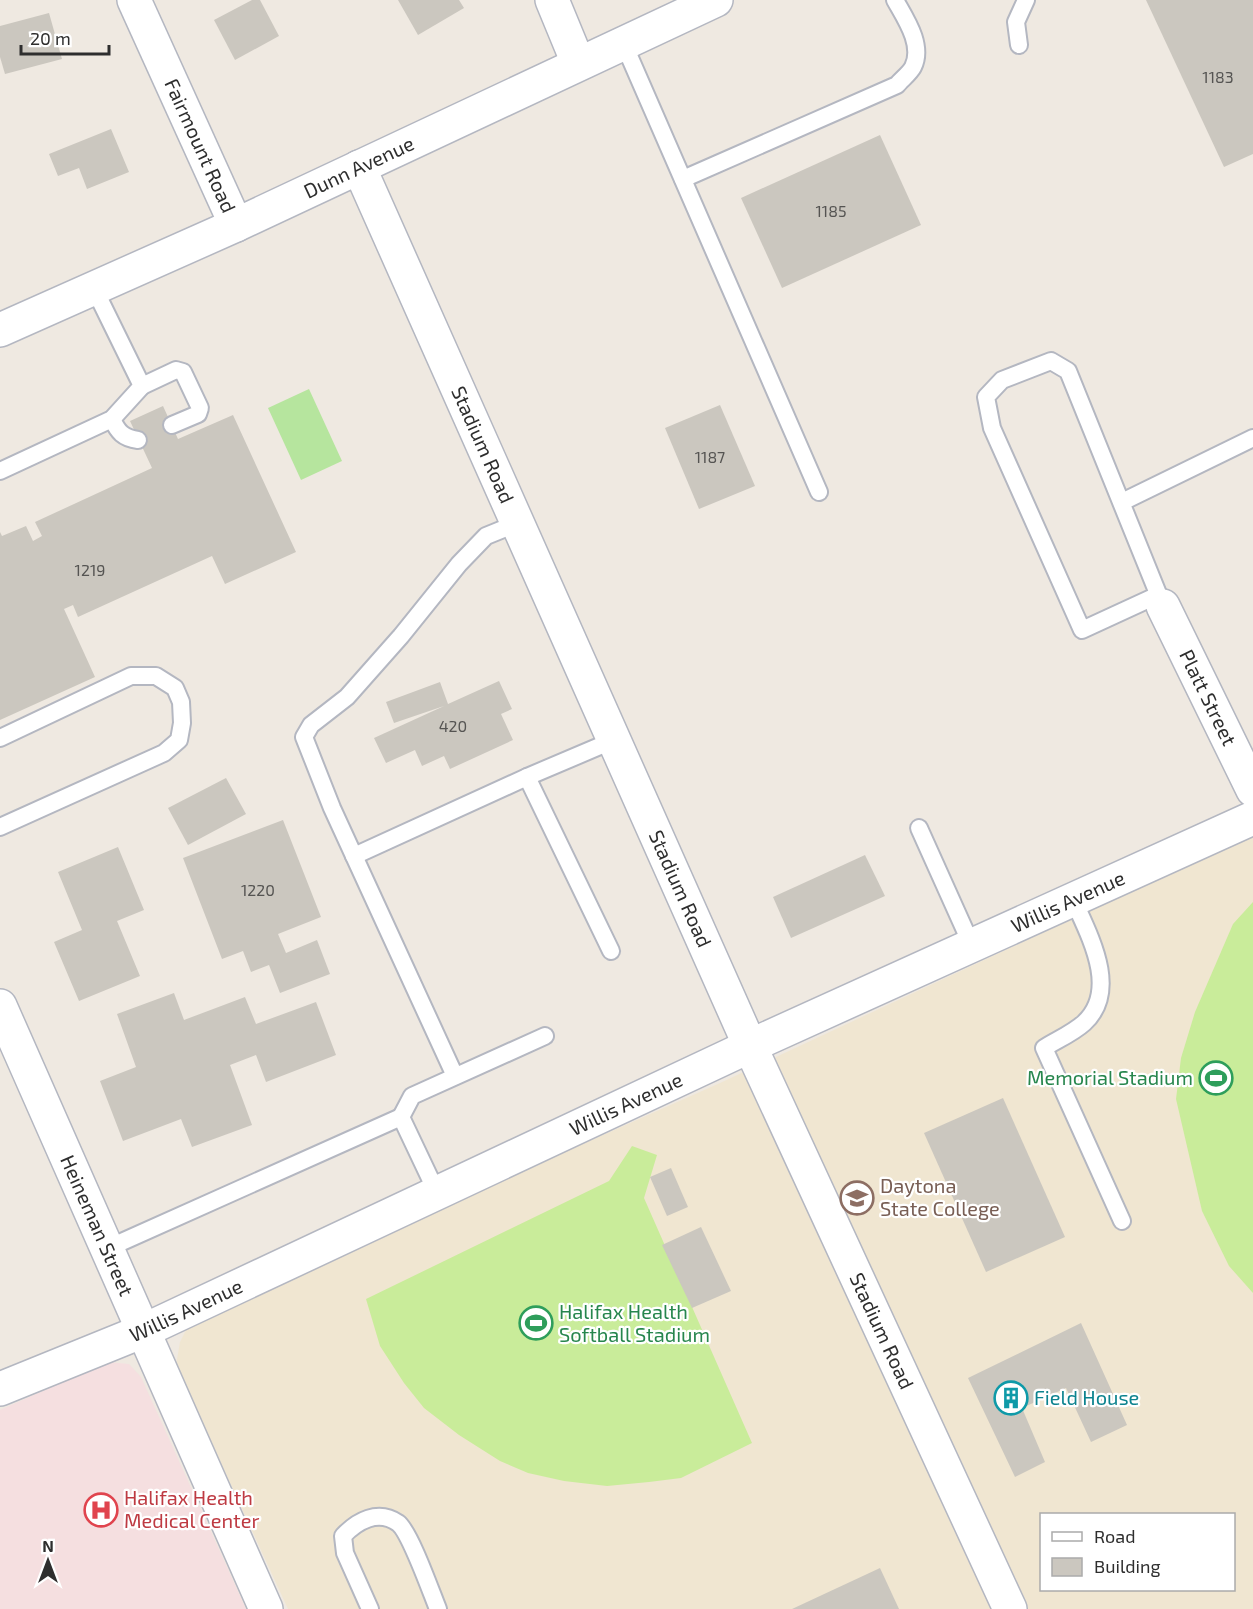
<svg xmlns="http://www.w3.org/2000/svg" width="1253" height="1609" viewBox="0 0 1253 1609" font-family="'Exo 2',sans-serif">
	<rect width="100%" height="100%" fill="#efe9e1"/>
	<path fill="#f0e6d1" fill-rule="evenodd" d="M1253 835V1609H288L176 1365 180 1342 187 1328 200 1314 720 1083ZM1042 1514H1234V1590H1042Z"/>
	<polygon fill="#f5dfe0" points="108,1362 129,1364 141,1377 246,1609 0,1609 0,1410"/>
	<polygon fill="#b6e59e" points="309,389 342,461 301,480 268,408"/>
	<g fill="#c9ec9a">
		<polygon points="1253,902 1253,1293 1229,1266 1202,1211 1176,1099 1181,1058 1195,1012 1233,924"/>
		<polygon points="632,1146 657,1155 644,1198 752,1443 681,1478 649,1482 607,1486 564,1481 528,1473 500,1461 459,1435 424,1408 404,1383 380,1346 366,1299 609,1181"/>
	</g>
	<g fill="#cbc7bf">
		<polygon points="252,0 260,0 279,36 235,60 214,20"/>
		<polygon points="398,0 459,0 464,8 418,35"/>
		<polygon points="1146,0 1253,0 1253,154 1224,167"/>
		<polygon points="49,13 62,59 5,74 0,57 0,26"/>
		<polygon points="111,129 129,172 87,189 79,168 58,176 49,154"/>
		<polygon points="880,135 921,225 782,288 741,198"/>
		<polygon points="720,405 755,486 699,509 665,428"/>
		<polygon points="163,406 178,439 233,415 296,552 225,584 212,556 78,617 73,605 64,609 95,677 0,720 0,532 2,536 26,526 33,541 42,536 35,522 152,468 130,421"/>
		<polygon points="499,681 512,709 501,714 513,740 450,769 444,756 422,766 415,750 386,763 374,738 444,706 394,723 386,702 440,682 448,704"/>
		<polygon points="226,778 246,814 188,845 168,808"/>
		<polygon points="283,820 321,917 278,934 286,953 317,940 330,974 280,993 269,965 251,972 243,951 222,959 183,858"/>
		<polygon points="118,847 144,910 117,921 140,976 79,1001 54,942 82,930 58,872"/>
		<polygon points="865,855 885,896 791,938 773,897"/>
		<polygon points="174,993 184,1020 245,997 256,1024 316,1002 336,1055 266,1082 256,1055 230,1065 252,1125 192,1147 181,1119 123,1141 100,1081 136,1067 117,1014"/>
		<polygon points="1003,1098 1065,1237 986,1272 924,1133"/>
		<polygon points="671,1168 688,1207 667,1216 650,1177"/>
		<polygon points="701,1227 731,1291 692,1308 662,1245"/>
		<polygon points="1081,1323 1127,1425 1091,1442 1066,1388 1022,1408 1045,1462 1015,1477 968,1378"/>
		<polygon points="880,1568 899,1609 792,1609"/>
	</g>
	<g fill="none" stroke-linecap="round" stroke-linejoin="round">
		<g stroke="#b4b7c1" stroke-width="20">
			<g id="service">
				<polyline points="623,42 819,492"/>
				<polyline points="1019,45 1016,22 1026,0"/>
				<path d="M683 179 897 85C901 80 910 73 913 67 924 45 905 18 895 0"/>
				<polyline points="142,386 176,370 183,372 200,408 198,414 172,425"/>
				<path d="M112 419C118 432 123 438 138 440"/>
				<polyline points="0,471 112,419 142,386 94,288"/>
				<polyline points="1122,502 1253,438"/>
				<polyline points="1158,595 1082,630 992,428 986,397 1002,380 1051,361 1068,371 1163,606"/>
				<polyline points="0,738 131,676 156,676 175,688 181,702 182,723 179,740 164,753 0,827"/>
				<polyline points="527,777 611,951"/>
				<polyline points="919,828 972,946"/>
				<polyline points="354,856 527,777 614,740"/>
				<path d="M1073 899C1089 935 1120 990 1084 1023 1073 1033 1057 1040 1044 1048L1122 1221"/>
				<polyline points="455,1076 332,808 304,737 311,725 347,697 401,636 459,564 486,536 518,523"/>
				<polyline points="401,1117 412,1096 545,1036"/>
				<polyline points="106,1249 401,1117 437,1193"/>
				<path d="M370 1609 345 1553 343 1536C357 1521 378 1509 398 1523 410 1532 431 1592 438 1609"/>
			</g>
		</g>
		<g stroke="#b4b7c1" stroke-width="36">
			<g id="minor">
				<path id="s1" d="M134 0 236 225"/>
				<polyline points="552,0 578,63"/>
				<path id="s2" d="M359 167 750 1046 1010 1609"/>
				<path id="s3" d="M1163 606 1253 790"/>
				<path id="s4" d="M0 1006 266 1609"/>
				<path id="s5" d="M0 1389 143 1331 750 1046 1253 818"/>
			</g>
		</g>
		<g stroke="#b4b7c1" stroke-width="36">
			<g id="secondary">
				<path id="s6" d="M0 330 236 225 716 0"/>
			</g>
		</g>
		<use href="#service" stroke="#fff" stroke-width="16"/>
		<use href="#minor" stroke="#fff" stroke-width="33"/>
		<use href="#secondary" stroke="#fff" stroke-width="33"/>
	</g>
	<defs>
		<g id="stadium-ring" transform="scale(1.725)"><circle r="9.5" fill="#fff" stroke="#2e9e5b" stroke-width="1.5"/><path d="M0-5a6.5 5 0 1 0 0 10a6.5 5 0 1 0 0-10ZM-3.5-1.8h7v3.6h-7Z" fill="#2e9e5b"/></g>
		<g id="university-ring" transform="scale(1.725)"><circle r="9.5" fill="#fff" stroke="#8d6e63" stroke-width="1.5"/><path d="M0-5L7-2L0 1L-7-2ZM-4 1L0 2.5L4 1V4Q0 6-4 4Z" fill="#8d6e63"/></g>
		<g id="building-ring" transform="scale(1.725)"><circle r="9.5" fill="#fff" stroke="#0f9aa8" stroke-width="1.5"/><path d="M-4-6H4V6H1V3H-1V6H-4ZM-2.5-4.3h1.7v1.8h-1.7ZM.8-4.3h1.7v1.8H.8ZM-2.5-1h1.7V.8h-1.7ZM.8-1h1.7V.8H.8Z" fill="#0f9aa8"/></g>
		<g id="hospital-ring" transform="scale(1.725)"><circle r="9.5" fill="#fff" stroke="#e0444e" stroke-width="1.5"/><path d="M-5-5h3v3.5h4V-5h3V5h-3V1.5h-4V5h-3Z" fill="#e0444e"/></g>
	</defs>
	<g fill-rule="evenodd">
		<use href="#stadium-ring" x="1216" y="1078"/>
		<use href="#university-ring" x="857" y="1198"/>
		<use href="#stadium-ring" x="536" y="1323"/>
		<use href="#building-ring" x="1011" y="1398"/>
		<use href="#hospital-ring" x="101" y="1510"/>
	</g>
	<g text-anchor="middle" stroke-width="4.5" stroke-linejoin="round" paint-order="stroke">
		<g font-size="16" fill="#555452">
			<text x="1218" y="83">1183</text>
			<text x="831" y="217">1185</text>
			<text x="710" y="463">1187</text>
			<text x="90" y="576">1219</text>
			<text x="453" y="732">420</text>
			<text x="258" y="896">1220</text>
		</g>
		<g font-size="20" fill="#2e2e2e" stroke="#fff">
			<text dy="7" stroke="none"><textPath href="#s1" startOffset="160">Fairmount Road</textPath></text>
			<text dy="7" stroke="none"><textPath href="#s6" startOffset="394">Dunn Avenue</textPath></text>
			<text dy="7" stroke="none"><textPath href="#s2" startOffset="304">Stadium Road</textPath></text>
			<text dy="7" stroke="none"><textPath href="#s3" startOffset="102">Platt Street</textPath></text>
			<text dy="7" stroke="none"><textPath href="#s2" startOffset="790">Stadium Road</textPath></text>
			<text dy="7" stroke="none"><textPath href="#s5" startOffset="1174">Willis Avenue</textPath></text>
			<text dy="7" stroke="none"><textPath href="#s5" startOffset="688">Willis Avenue</textPath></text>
			<text dy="7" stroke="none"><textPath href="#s4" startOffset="240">Heineman Street</textPath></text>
			<text dy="7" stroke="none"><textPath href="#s5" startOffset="202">Willis Avenue</textPath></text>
			<text dy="7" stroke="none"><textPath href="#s2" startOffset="1276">Stadium Road</textPath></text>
		</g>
		<g font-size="20" fill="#27864d" stroke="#fff" text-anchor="end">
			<text x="1193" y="1085">Memorial Stadium</text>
			<text x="559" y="1319" text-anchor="start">Halifax Health<tspan x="559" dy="23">Softball Stadium</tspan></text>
		</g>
		<g font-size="20" fill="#785e54" stroke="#fff" text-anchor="start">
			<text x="880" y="1193">Daytona<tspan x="880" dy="23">State College</tspan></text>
		</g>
		<g font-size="20" fill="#0d838f" stroke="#fff" text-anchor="start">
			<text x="1034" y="1405">Field House</text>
		</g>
		<g font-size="20" fill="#be3a42" stroke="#fff" text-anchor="start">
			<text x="124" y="1505">Halifax Health<tspan x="124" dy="23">Medical Center</tspan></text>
		</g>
	</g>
	<rect x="1040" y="1513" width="195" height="78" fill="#ffffff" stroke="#ababab" stroke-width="1.5"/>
	<rect x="1052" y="1532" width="30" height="9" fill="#ffffff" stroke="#ababab" stroke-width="1.5"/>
	<text x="1094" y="1543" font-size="18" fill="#2e2e2e">Road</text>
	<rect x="1052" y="1558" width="30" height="18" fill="#cbc7bf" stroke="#ababab" stroke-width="1.5"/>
	<text x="1094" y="1573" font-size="18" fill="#2e2e2e">Building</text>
	<g transform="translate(48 1561)" stroke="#ffffff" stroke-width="4.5" paint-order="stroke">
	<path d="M0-4.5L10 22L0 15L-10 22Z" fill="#2e2e2e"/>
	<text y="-9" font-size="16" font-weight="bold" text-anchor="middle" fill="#2e2e2e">N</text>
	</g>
	<path d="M21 45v9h88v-9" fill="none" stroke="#2e2e2e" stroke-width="3"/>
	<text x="30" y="45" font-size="18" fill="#2e2e2e" stroke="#ffffff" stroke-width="4.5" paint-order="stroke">20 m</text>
</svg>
